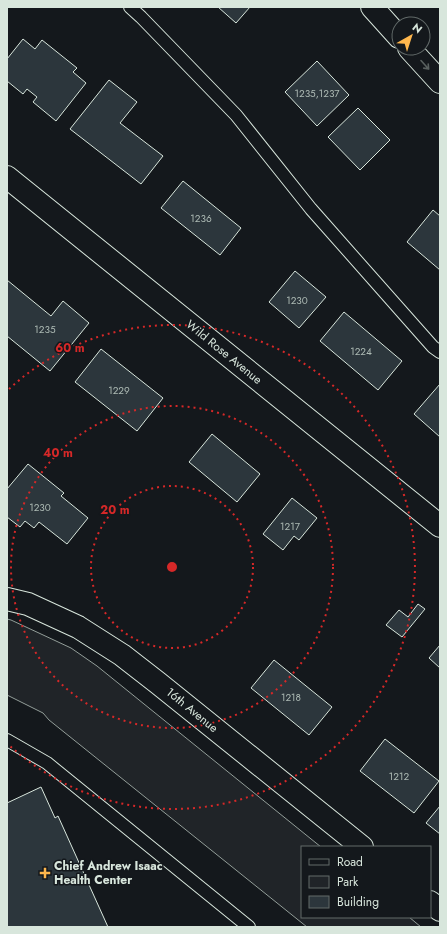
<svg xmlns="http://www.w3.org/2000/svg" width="447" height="934" viewBox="0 0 447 934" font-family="Jost,sans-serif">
	<rect width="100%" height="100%" fill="#14181c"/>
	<polygon fill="#202428" stroke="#939e99" points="7,619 11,620 71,648 97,666 321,847 302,847 302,917 409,917 421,927 307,927 49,720 43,713 7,695"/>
	<g fill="#2c363c" stroke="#d8e6dc">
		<polygon points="218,7 250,7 236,23"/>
		<polygon points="23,39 35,49 42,40 77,68 73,72 86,83 56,121 33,102 37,97 27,89 23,94 7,81 7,59"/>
		<polygon points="317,61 349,95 317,126 285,92"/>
		<polygon points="109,80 137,102 120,123 163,156 141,184 70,129"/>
		<polygon points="358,108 390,140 360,170 328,137"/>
		<polygon points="183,181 241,228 220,255 161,208"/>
		<polygon points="433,210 440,216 440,270 407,242"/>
		<polygon points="295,271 326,297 299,328 269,302"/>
		<polygon points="7,280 51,316 63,301 89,323 50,371 7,336"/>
		<polygon points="344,312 402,361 378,390 320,341"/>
		<polygon points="101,349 163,398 137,431 75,382"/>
		<polygon points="440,384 440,437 414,414"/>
		<polygon points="212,434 260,474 237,502 189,462"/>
		<polygon points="28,464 64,493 61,496 88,518 67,544 39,522 34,528 25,521 20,527 7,517 7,489"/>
		<polygon points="292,498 317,518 299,540 294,536 283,550 263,534"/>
		<polygon points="418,604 425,609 402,637 386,625 399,610 408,617"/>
		<polygon points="440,645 440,668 429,658"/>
		<polygon points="274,660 332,707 309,735 251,688"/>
		<polygon points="385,739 439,781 414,813 360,771"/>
		<polygon points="41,787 55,818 58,816 108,927 7,927 7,803"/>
		<polygon points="440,806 440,834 426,823"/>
	</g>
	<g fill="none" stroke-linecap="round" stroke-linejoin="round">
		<g stroke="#d8e6dc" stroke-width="14">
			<g id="service">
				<polyline points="130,7 141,17 236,115 311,209 433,347 440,352"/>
				<polyline points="7,740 47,763 249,927"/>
			</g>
		</g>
		<g stroke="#d8e6dc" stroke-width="24">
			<g id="minor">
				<polyline points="372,7 399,37"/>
				<polyline points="409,48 440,82"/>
				<polyline points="7,177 440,526"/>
				<polyline points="7,599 28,604 78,627 122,655 158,683 362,847"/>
				<polyline points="430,902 440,910"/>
			</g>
		</g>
		<use href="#service" stroke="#14181c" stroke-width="12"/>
		<use href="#minor" stroke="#14181c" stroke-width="22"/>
	</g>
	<defs><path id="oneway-shaft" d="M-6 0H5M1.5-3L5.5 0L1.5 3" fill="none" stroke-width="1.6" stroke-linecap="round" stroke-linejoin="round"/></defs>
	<use stroke="#59605f" href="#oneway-shaft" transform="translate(425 65) rotate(48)"/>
	<g fill="none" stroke="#d62828" stroke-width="2" stroke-dasharray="2 4">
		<circle cx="172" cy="567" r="81"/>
		<circle cx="172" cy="567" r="161"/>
		<path d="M9 389A242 242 0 1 1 9 745"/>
	</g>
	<path fill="#ffb74d" stroke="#14181c" stroke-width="1.5" d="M43 867h4v4h4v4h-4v4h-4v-4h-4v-4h4z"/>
	<g text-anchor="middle" stroke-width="3" stroke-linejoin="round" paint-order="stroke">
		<g font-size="10" fill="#adbab4">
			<text x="317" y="97">1235,1237</text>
			<text x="201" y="222">1236</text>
			<text x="297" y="304">1230</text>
			<text x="45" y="333">1235</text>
			<text x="361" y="355">1224</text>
			<text x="119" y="394">1229</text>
			<text x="40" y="511">1230</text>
			<text x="290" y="530">1217</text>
			<text x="291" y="701">1218</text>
			<text x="399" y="780">1212</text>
		</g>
		<g font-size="12" fill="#d8e6dc" stroke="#14181c">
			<text transform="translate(224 352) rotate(39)" y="4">Wild Rose Avenue</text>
			<text transform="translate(192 710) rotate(39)" y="4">16th Avenue</text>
		</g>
		<g font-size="12" font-weight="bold" fill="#d8e6dc" stroke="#14181c" text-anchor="start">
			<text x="54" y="870">Chief Andrew Isaac<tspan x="54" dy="14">Health Center</tspan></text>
		</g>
	</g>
	<circle cx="172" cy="567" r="6" fill="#d62828" stroke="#14181c" stroke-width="2"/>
	<g font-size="12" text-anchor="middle" font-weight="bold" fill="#d62828" stroke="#14181c" stroke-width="3" stroke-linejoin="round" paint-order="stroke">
		<text x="70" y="352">60 m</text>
		<text x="58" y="457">40 m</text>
		<text x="115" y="514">20 m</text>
	</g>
	<rect width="447" height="934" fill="none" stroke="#d8e6dc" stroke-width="16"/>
	<rect x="301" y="846" width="130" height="72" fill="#14181c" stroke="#626a69"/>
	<rect x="309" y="859" width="20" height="6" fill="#14181c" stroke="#626a69"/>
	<text x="337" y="866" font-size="12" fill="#d8e6dc">Road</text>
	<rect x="309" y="876" width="20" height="12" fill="#202428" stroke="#626a69"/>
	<text x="337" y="886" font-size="12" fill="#d8e6dc">Park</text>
	<rect x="309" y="896" width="20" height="12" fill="#2c363c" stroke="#626a69"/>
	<text x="337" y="906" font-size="12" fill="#d8e6dc">Building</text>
	<g transform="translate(411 36) rotate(39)"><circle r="19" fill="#14181c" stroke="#626a69"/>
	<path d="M0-3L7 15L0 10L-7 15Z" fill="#ffb74d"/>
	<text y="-6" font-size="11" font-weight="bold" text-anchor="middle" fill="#d8e6dc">N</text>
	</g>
</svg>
